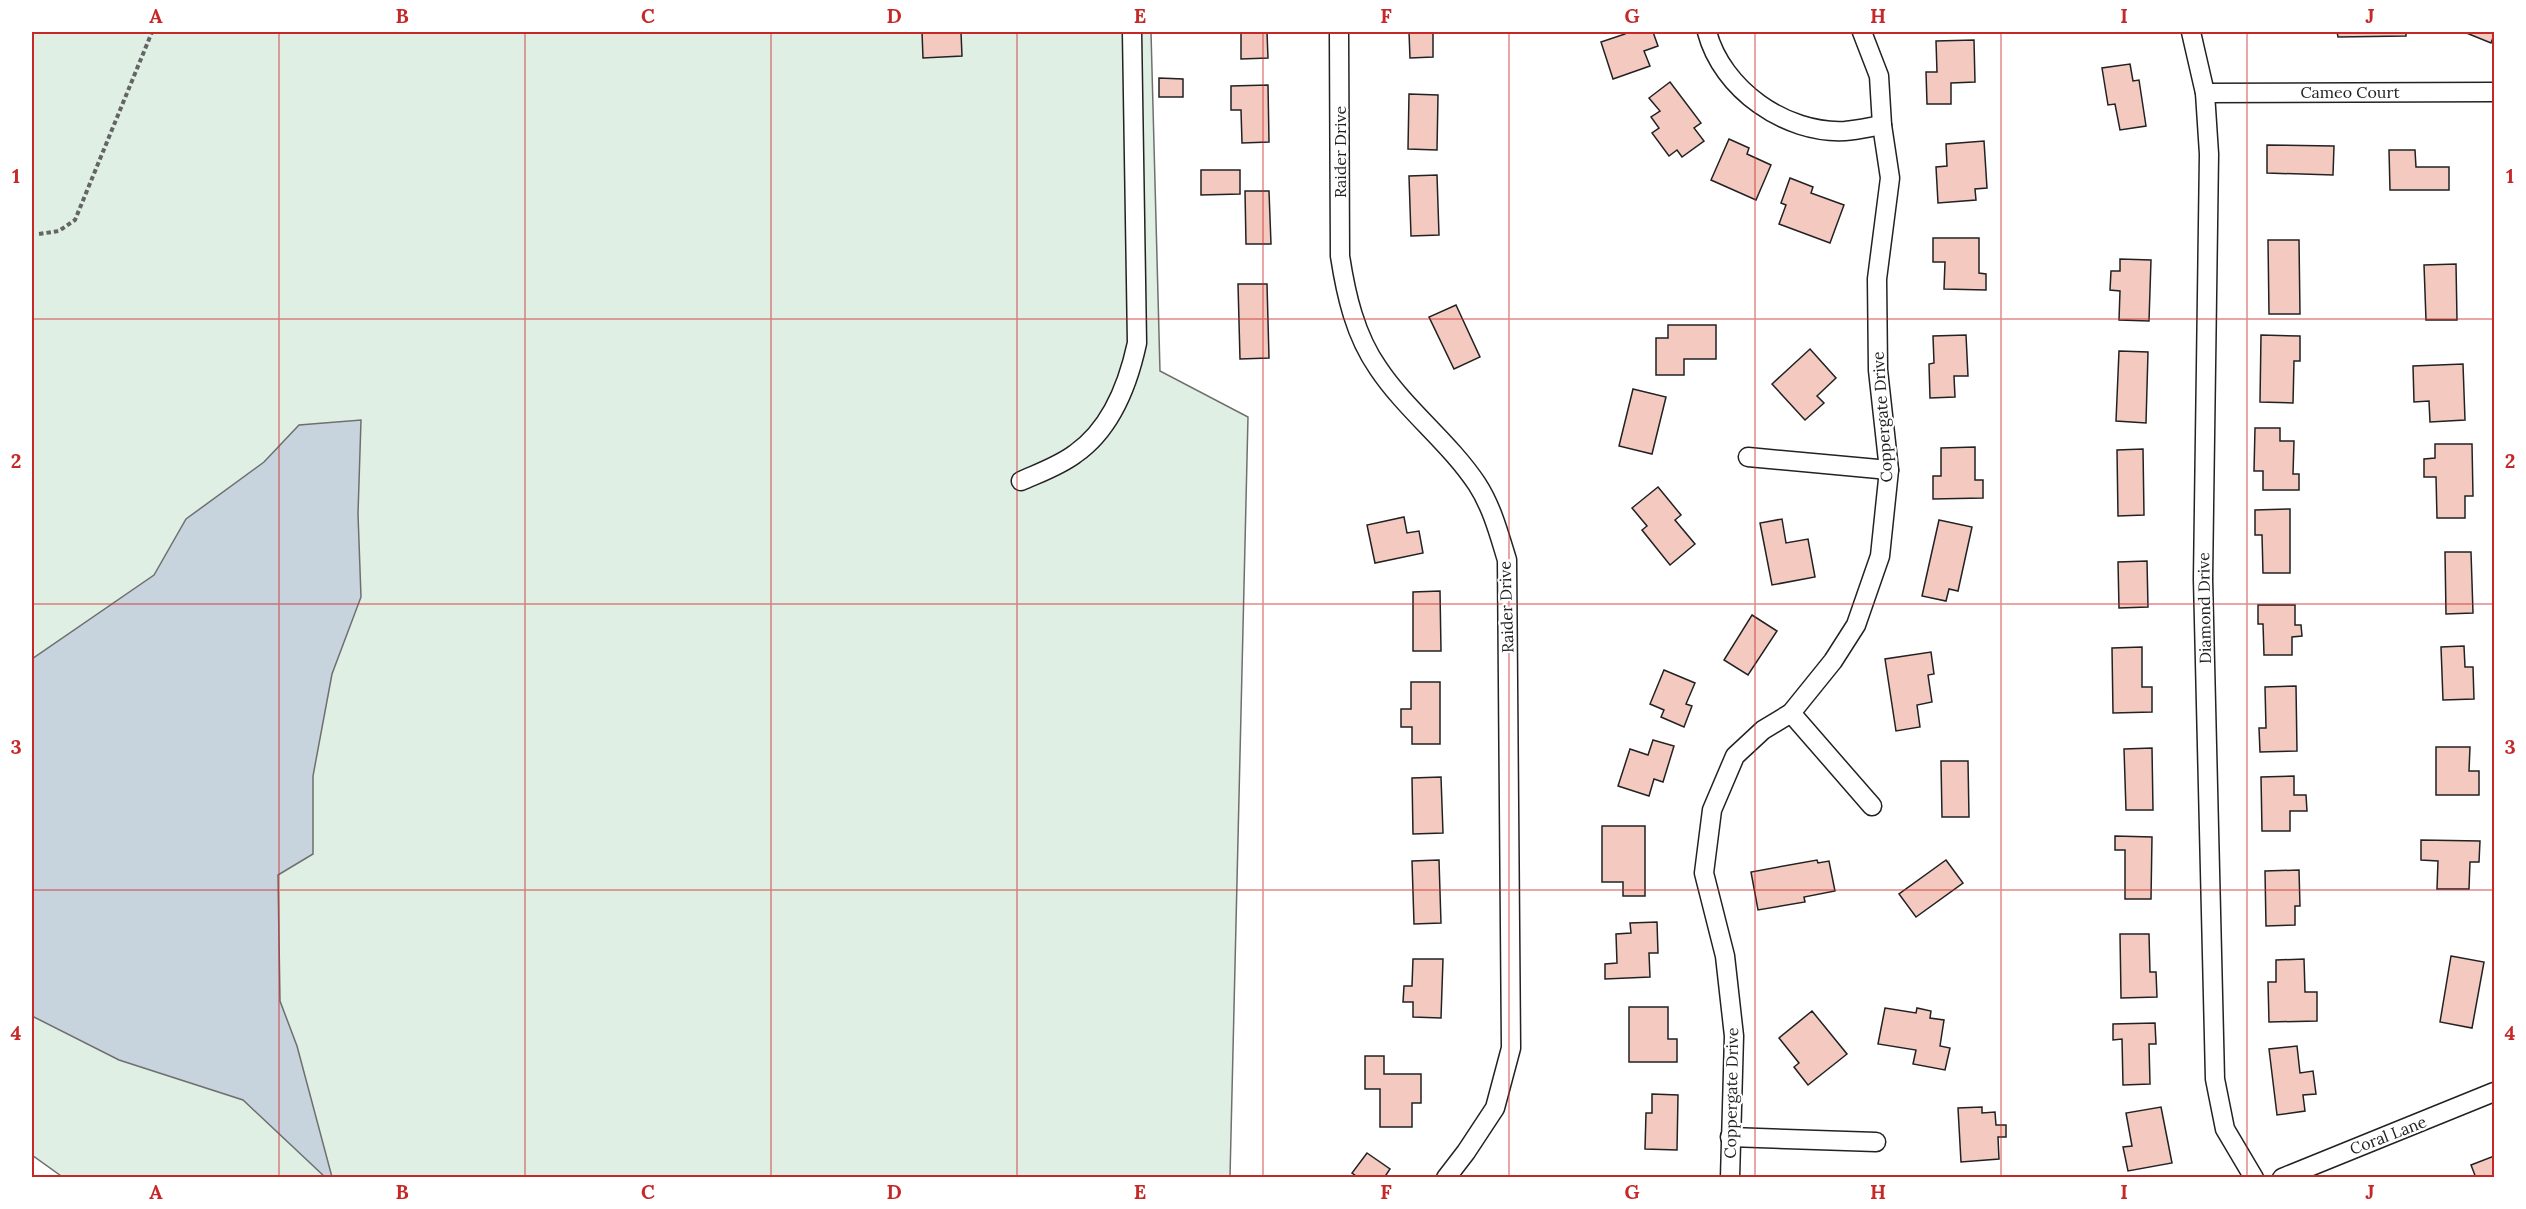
<svg xmlns="http://www.w3.org/2000/svg" width="2526" height="1209" viewBox="0 0 2526 1209" font-family="Lora,serif">
	<rect width="100%" height="100%" fill="#fff"/>
	<polygon fill="#e0efe3" stroke="#6f6f6f" stroke-width="1.5" points="32,32 1151,32 1160,371 1248,417 1230,1177 64,1178 32,1155"/>
	<polygon fill="#c7d3dd" stroke="#6f6f6f" stroke-width="1.5" points="361,420 358,514 361,597 332,674 313,776 313,854 278,875 280,1001 297,1046 332,1177 325,1177 243,1100 119,1060 32,1016 32,659 154,575 186,519 264,462 299,425"/>
	<g fill="#f3c9c0" stroke="#222" stroke-width="1.5">
		<polygon points="922,32 961,32 962,56 923,58"/>
		<polygon points="1241,32 1267,32 1268,58 1241,59"/>
		<polygon points="1409,32 1433,32 1433,57 1410,58"/>
		<polygon points="1625,32 1653,32 1658,46 1644,51 1650,66 1613,79 1601,42 1625,34"/>
		<polygon points="2337,32 2406,32 2406,36 2338,37"/>
		<polygon points="2464,32 2494,32 2494,35 2491,43"/>
		<polygon points="1974,40 1975,82 1951,83 1951,104 1927,104 1926,72 1937,72 1936,41"/>
		<polygon points="2130,64 2133,81 2139,80 2146,126 2120,130 2115,104 2108,105 2102,68"/>
		<polygon points="1159,78 1183,79 1183,97 1159,97"/>
		<polygon points="1670,82 1701,123 1694,128 1704,141 1682,157 1677,150 1669,156 1652,133 1659,128 1651,117 1660,111 1649,98"/>
		<polygon points="1268,85 1269,142 1242,143 1241,110 1231,110 1231,86"/>
		<polygon points="1409,94 1438,95 1437,150 1408,149"/>
		<polygon points="1729,139 1749,148 1747,154 1771,165 1756,200 1711,180"/>
		<polygon points="1984,141 1987,188 1975,189 1976,200 1938,203 1936,167 1947,166 1946,144"/>
		<polygon points="2267,145 2334,146 2333,175 2267,173"/>
		<polygon points="2389,150 2415,150 2416,167 2449,167 2449,190 2390,190"/>
		<polygon points="1201,170 1240,170 1240,194 1201,195"/>
		<polygon points="1437,175 1439,235 1411,236 1409,176"/>
		<polygon points="1790,178 1813,187 1811,193 1844,205 1830,243 1779,224 1786,205 1781,203"/>
		<polygon points="1245,191 1269,191 1271,244 1246,244"/>
		<polygon points="1933,238 1979,238 1979,273 1986,274 1986,290 1944,289 1945,262 1933,262"/>
		<polygon points="2268,240 2299,240 2300,314 2269,314"/>
		<polygon points="2120,259 2151,260 2149,321 2119,320 2120,291 2110,290 2111,271 2120,271"/>
		<polygon points="2456,264 2457,320 2426,320 2424,265"/>
		<polygon points="1238,284 1267,284 1269,358 1240,359"/>
		<polygon points="1456,305 1480,357 1454,369 1429,317"/>
		<polygon points="1668,325 1716,325 1716,359 1684,359 1684,375 1656,375 1656,338 1668,338"/>
		<polygon points="1966,335 1968,376 1954,376 1955,397 1930,398 1929,364 1934,363 1933,336"/>
		<polygon points="2261,335 2300,336 2300,361 2294,361 2293,403 2260,402"/>
		<polygon points="1810,349 1836,378 1817,396 1824,403 1805,420 1772,384"/>
		<polygon points="2119,351 2148,352 2146,423 2116,421"/>
		<polygon points="2463,364 2465,420 2430,422 2429,401 2414,402 2413,366"/>
		<polygon points="1633,389 1666,397 1652,454 1619,446"/>
		<polygon points="2255,428 2280,428 2280,441 2294,441 2293,474 2299,474 2299,490 2263,490 2263,471 2254,471"/>
		<polygon points="2435,444 2472,444 2473,496 2465,496 2465,518 2437,518 2436,477 2424,477 2424,459 2435,458"/>
		<polygon points="1975,447 1975,480 1983,480 1983,498 1933,499 1933,476 1941,476 1941,448"/>
		<polygon points="2143,449 2144,515 2118,516 2117,450"/>
		<polygon points="1658,487 1681,515 1675,520 1695,544 1670,565 1642,530 1647,526 1632,508"/>
		<polygon points="2290,509 2290,573 2263,573 2262,535 2255,535 2255,510"/>
		<polygon points="1404,517 1407,533 1419,531 1423,553 1375,563 1367,525"/>
		<polygon points="1782,519 1786,543 1808,539 1815,577 1772,585 1760,523"/>
		<polygon points="1939,520 1972,527 1958,591 1949,589 1946,601 1922,596"/>
		<polygon points="2445,552 2471,552 2473,613 2446,614"/>
		<polygon points="2147,561 2148,607 2119,608 2118,562"/>
		<polygon points="1440,591 1441,651 1413,651 1413,592"/>
		<polygon points="2258,605 2295,605 2295,625 2301,625 2302,636 2292,637 2292,655 2264,655 2263,624 2258,624"/>
		<polygon points="1752,615 1777,631 1748,675 1724,660"/>
		<polygon points="2464,646 2465,667 2473,667 2474,699 2443,700 2441,647"/>
		<polygon points="2142,647 2142,687 2152,687 2152,712 2113,713 2112,648"/>
		<polygon points="1931,652 1934,674 1928,675 1932,702 1917,705 1920,727 1896,731 1885,659"/>
		<polygon points="1664,670 1695,683 1686,704 1692,706 1684,727 1661,717 1664,710 1650,704"/>
		<polygon points="1411,682 1440,682 1440,744 1412,744 1412,727 1401,727 1401,709 1411,709"/>
		<polygon points="2296,686 2297,751 2260,752 2259,728 2266,728 2265,687"/>
		<polygon points="1653,740 1674,746 1663,782 1654,779 1649,796 1618,786 1630,749 1648,755"/>
		<polygon points="2436,747 2470,747 2469,771 2479,771 2479,795 2436,795"/>
		<polygon points="2152,748 2153,810 2126,810 2124,749"/>
		<polygon points="1941,761 1968,761 1969,817 1942,817"/>
		<polygon points="2294,776 2294,795 2306,795 2307,811 2290,811 2290,831 2262,831 2261,777"/>
		<polygon points="1441,777 1443,833 1413,834 1412,778"/>
		<polygon points="1602,826 1645,826 1645,896 1623,896 1623,882 1602,882"/>
		<polygon points="2115,836 2152,837 2151,899 2125,899 2125,850 2115,850"/>
		<polygon points="2421,840 2480,841 2479,862 2470,862 2469,889 2437,889 2438,861 2421,860"/>
		<polygon points="1439,860 1441,923 1414,924 1412,861"/>
		<polygon points="1817,860 1818,863 1829,861 1835,891 1804,897 1805,902 1758,910 1751,872"/>
		<polygon points="1946,860 1963,883 1916,917 1899,894"/>
		<polygon points="2299,870 2300,906 2295,906 2295,925 2266,926 2265,871"/>
		<polygon points="1657,922 1658,953 1649,953 1650,977 1605,979 1605,964 1617,963 1616,934 1631,933 1630,923"/>
		<polygon points="2120,934 2149,934 2150,972 2156,972 2157,997 2121,998"/>
		<polygon points="2451,956 2484,962 2472,1028 2440,1022"/>
		<polygon points="1413,959 1443,959 1441,1018 1413,1017 1413,1002 1403,1002 1404,986 1412,986"/>
		<polygon points="2304,959 2305,992 2317,992 2317,1021 2269,1022 2268,982 2276,982 2276,960"/>
		<polygon points="1629,1007 1668,1007 1668,1039 1677,1039 1677,1062 1629,1062"/>
		<polygon points="1885,1008 1916,1013 1917,1008 1931,1011 1930,1018 1944,1020 1940,1046 1950,1048 1945,1070 1913,1064 1916,1050 1878,1044"/>
		<polygon points="1812,1011 1847,1054 1808,1085 1794,1067 1799,1063 1779,1038"/>
		<polygon points="2155,1023 2156,1044 2149,1044 2150,1084 2123,1085 2122,1039 2113,1040 2113,1024"/>
		<polygon points="2297,1046 2300,1073 2313,1071 2316,1094 2303,1095 2305,1111 2277,1115 2269,1049"/>
		<polygon points="1365,1056 1384,1056 1384,1074 1421,1074 1421,1103 1412,1103 1412,1127 1380,1127 1380,1089 1365,1089"/>
		<polygon points="1652,1094 1678,1095 1677,1150 1645,1149 1646,1113 1652,1113"/>
		<polygon points="1982,1107 1982,1113 1995,1112 1996,1125 2006,1125 2006,1137 1998,1137 1999,1159 1961,1162 1958,1108"/>
		<polygon points="2161,1107 2172,1163 2128,1171 2123,1147 2132,1146 2126,1113"/>
		<polygon points="1367,1153 1390,1169 1384,1178 1359,1178 1352,1173"/>
		<polygon points="2494,1156 2494,1178 2476,1178 2471,1165"/>
	</g>
	<g fill="none" stroke-linecap="round" stroke-linejoin="round">
		<g stroke="#222" stroke-width="21">
			<g id="street">
				<path d="M1339 32 1340 256C1346 295 1355 335 1378 368 1406 410 1449 442 1477 484 1492 507 1499 534 1507 560L1511 1048 1495 1108 1466 1152 1446 1178"/>
				<path d="M1707 32C1722 89 1785 134 1845 131 1857 130 1870 127 1882 125"/>
				<polyline points="2191,32 2205,93 2209,154 2203,579 2215,1079 2225,1129 2254,1178"/>
				<polyline points="2205,93 2494,92"/>
				<polyline points="1748,457 1889,470"/>
				<path d="M1021 481C1039 473 1059 466 1075 454 1111 429 1128 385 1137 343L1132 32"/>
				<polyline points="1791,713 1872,806"/>
				<polyline points="1730,1137 1876,1142"/>
				<polyline points="1730,1178 1734,1036 1725,956 1704,873 1712,810 1735,756 1763,730 1791,713 1833,661 1856,625 1880,556 1889,470 1878,370 1877,279 1890,178 1882,125 1879,76 1862,32"/>
				<polyline points="2282,1178 2494,1092"/>
			</g>
		</g>
		<polyline stroke="#646464" stroke-width="4" stroke-dasharray="4.5 3" stroke-linecap="butt" points="39,234 59,231 75,220 152,32"/>
		<use href="#street" stroke="#fff" stroke-width="18"/>
	</g>
	<path fill="none" stroke="#c62828" stroke-width="1.5" stroke-opacity="0.55" d="M279 32V1178M525 32V1178M771 32V1178M1017 32V1178M1263 32V1178M1509 32V1178M1755 32V1178M2001 32V1178M2247 32V1178M32 319H2494M32 604H2494M32 890H2494"/>
	<g text-anchor="middle" stroke-width="4.5" stroke-linejoin="round" paint-order="stroke">
		<g font-size="16" fill="#222" stroke="#fff">
			<text x="2350" y="98">Cameo Court</text>
			<text transform="translate(1340 152) rotate(-90)" y="6">Raider Drive</text>
			<text transform="translate(1882 417) rotate(-94)" y="6">Coppergate Drive</text>
			<text transform="translate(1506 607) rotate(-92)" y="6">Raider Drive</text>
			<text transform="translate(2204 608) rotate(-91)" y="6">Diamond Drive</text>
			<text transform="translate(1731 1093) rotate(-89)" y="6">Coppergate Drive</text>
			<text transform="translate(2388 1135) rotate(-21)" y="6">Coral Lane</text>
		</g>
	</g>
	<rect width="2526" height="1209" fill="none" stroke="#ffffff" stroke-width="66"/>
	<rect x="33" y="33" width="2460" height="1143" fill="none" stroke="#c62828" stroke-width="2"/>
	<g font-size="20" text-anchor="middle" font-weight="bold" fill="#c62828">
		<text x="156" y="23">A</text>
		<text x="402" y="23">B</text>
		<text x="648" y="23">C</text>
		<text x="894" y="23">D</text>
		<text x="1140" y="23">E</text>
		<text x="1386" y="23">F</text>
		<text x="1632" y="23">G</text>
		<text x="1878" y="23">H</text>
		<text x="2124" y="23">I</text>
		<text x="2370" y="23">J</text>
		<text x="16" y="183">1</text>
		<text x="2510" y="183">1</text>
		<text x="16" y="468">2</text>
		<text x="2510" y="468">2</text>
		<text x="16" y="754">3</text>
		<text x="2510" y="754">3</text>
		<text x="16" y="1040">4</text>
		<text x="2510" y="1040">4</text>
		<text x="156" y="1199">A</text>
		<text x="402" y="1199">B</text>
		<text x="648" y="1199">C</text>
		<text x="894" y="1199">D</text>
		<text x="1140" y="1199">E</text>
		<text x="1386" y="1199">F</text>
		<text x="1632" y="1199">G</text>
		<text x="1878" y="1199">H</text>
		<text x="2124" y="1199">I</text>
		<text x="2370" y="1199">J</text>
	</g>
</svg>
